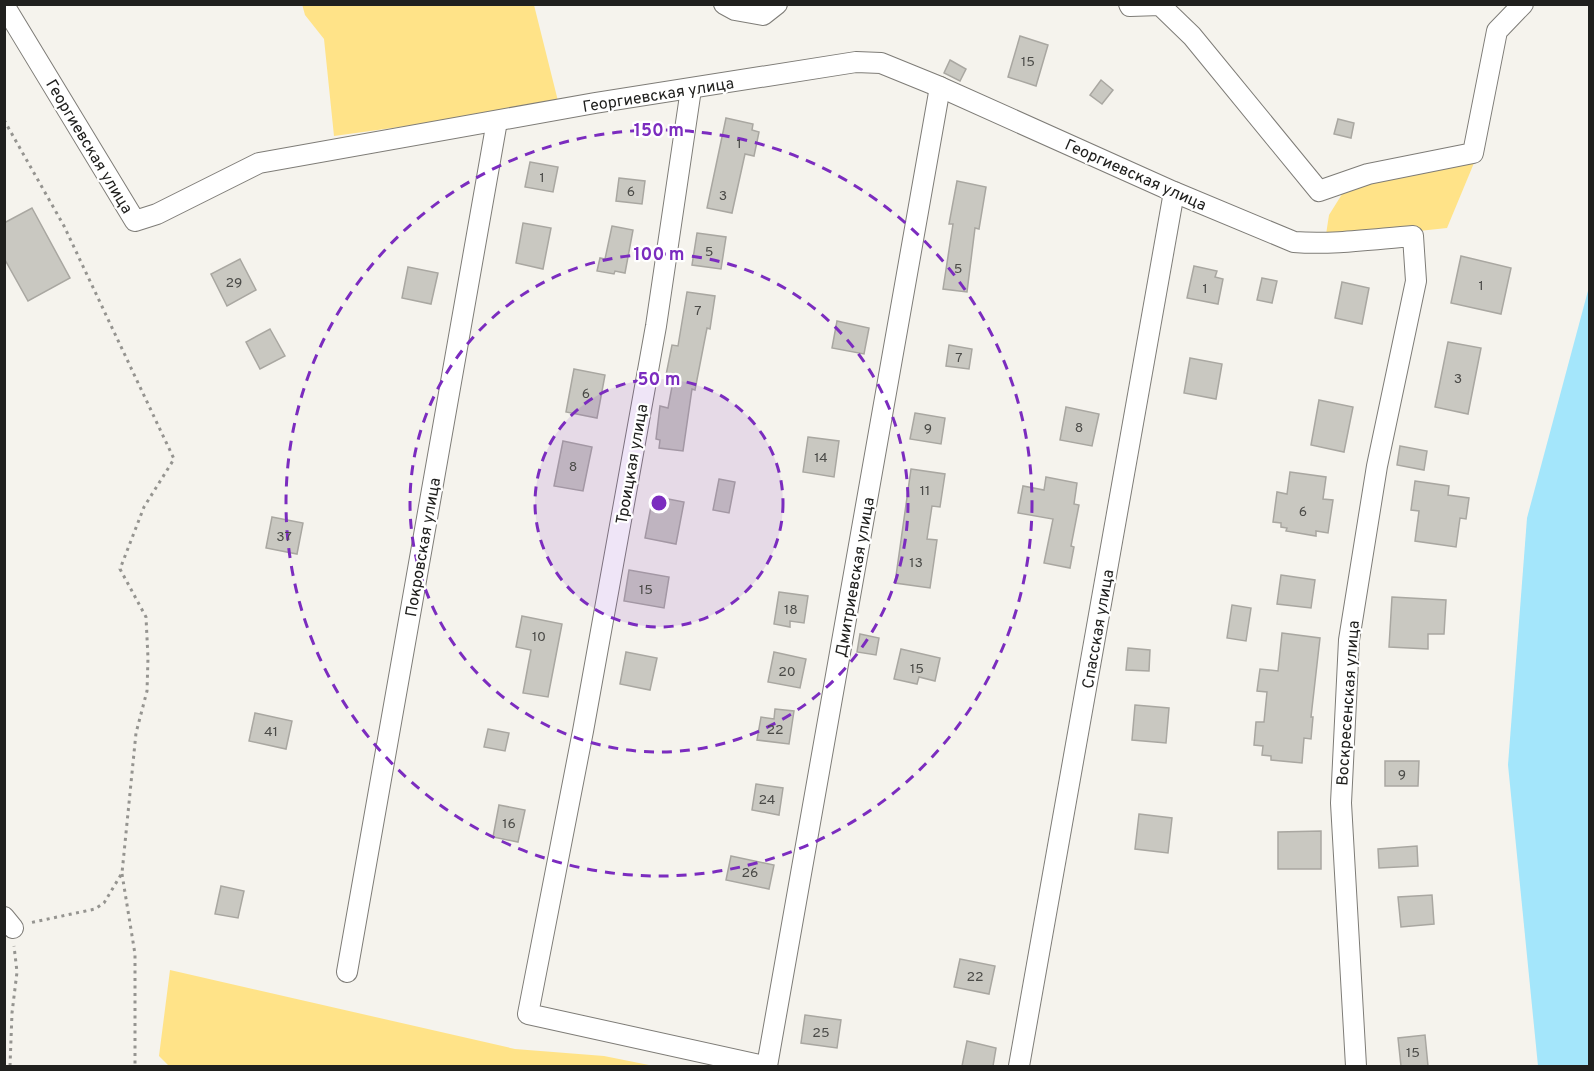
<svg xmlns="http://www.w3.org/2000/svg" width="1594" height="1071" viewBox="0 0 1594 1071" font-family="Overpass,sans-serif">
	<rect width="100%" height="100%" fill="#f5f3ed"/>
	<g fill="#ffe388">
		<polygon points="302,4 534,5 559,105 334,136 324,39 305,15"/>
		<polygon points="1474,163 1447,228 1325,241 1329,215 1344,191 1432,168"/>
		<polygon points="170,970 515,1049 604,1056 654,1066 169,1066 159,1056"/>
	</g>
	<polygon fill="#a4e6fb" points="1589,287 1589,1066 1538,1066 1508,765 1527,518"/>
	<g fill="#c9c8c1" stroke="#a9a7a1" stroke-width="1.5">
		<polygon points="1020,36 1048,45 1036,86 1008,77"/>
		<polygon points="950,60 966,69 960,81 944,73"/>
		<polygon points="1101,80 1113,90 1102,104 1090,95"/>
		<polygon points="726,118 753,124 752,130 759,132 754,156 745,154 732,213 707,208"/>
		<polygon points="1338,119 1354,123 1351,138 1334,134"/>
		<polygon points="530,162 558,167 553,192 525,187"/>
		<polygon points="619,178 645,181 642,204 616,201"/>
		<polygon points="957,181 986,187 979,229 975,228 967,292 943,289 953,224 949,224"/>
		<polygon points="32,208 70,278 28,301 4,258 4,223"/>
		<polygon points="523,223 551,228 543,269 516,263"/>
		<polygon points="612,226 633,230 625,273 615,271 614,274 597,271 600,258 605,259"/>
		<polygon points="697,233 726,237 721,269 692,265"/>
		<polygon points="1461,256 1511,268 1501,314 1451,303"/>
		<polygon points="240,259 256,290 227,306 211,274"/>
		<polygon points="1194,266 1217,271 1215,277 1223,279 1218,304 1187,298"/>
		<polygon points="408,267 438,273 431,304 402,298"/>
		<polygon points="1262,278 1277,281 1272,303 1257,300"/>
		<polygon points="1342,282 1369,288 1362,324 1335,318"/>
		<polygon points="687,292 715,296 710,329 707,328 695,390 692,389 683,451 659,448 660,440 656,439 660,406 668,408 674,376 666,375 672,345 678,346"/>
		<polygon points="837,321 869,328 864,354 832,348"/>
		<polygon points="270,329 285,356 260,369 246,342"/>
		<polygon points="1448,342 1481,348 1468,414 1435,407"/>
		<polygon points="949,345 972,349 969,369 946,366"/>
		<polygon points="1190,358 1222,364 1216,399 1184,393"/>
		<polygon points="574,369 605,375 597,418 566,412"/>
		<polygon points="1319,400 1353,407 1344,452 1311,445"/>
		<polygon points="1066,407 1099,414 1092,446 1060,440"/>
		<polygon points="915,413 945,418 941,444 910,439"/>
		<polygon points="808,437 839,441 834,477 803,472"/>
		<polygon points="563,441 592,447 583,491 554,486"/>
		<polygon points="1400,446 1427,451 1424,470 1397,465"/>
		<polygon points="911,469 945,474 940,507 932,506 927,539 937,540 930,588 895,583"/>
		<polygon points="1290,472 1326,477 1323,499 1333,500 1328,533 1316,531 1316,536 1286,531 1287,528 1281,527 1281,523 1273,522 1277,492 1287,494"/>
		<polygon points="1046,477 1077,483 1074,504 1079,505 1071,546 1074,547 1070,568 1044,563 1053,519 1018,513 1023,486 1044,490"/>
		<polygon points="719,479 735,482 729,513 713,510"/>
		<polygon points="1415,481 1449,486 1448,495 1469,498 1466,519 1460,518 1456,547 1415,541 1419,511 1411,510"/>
		<polygon points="653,496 684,502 676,544 645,538"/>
		<polygon points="272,517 303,523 297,554 266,548"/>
		<polygon points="629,570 669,577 664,608 624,601"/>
		<polygon points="1281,575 1315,580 1311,608 1277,604"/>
		<polygon points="779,592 808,596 804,623 790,621 790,627 774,624"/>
		<polygon points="1392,597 1446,600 1444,634 1428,634 1428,649 1389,647"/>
		<polygon points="1232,605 1251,608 1246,641 1227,638"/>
		<polygon points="522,616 562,624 548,697 523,693 531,650 516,647"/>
		<polygon points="1282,633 1320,638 1311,717 1313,717 1311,739 1304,738 1302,763 1271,760 1271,756 1262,755 1263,746 1254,745 1256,722 1264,722 1267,692 1257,691 1260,669 1278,671"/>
		<polygon points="860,634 879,638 876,655 857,652"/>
		<polygon points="1128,648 1150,650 1149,671 1126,670"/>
		<polygon points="901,649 940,658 935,681 919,677 917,684 894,679"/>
		<polygon points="626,652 657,658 650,690 620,684"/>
		<polygon points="774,652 806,659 800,688 768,682"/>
		<polygon points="1135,705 1169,708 1166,743 1132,740"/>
		<polygon points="775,709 794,711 789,744 757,740 761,717 774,719"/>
		<polygon points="255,713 292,721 286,749 249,741"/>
		<polygon points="488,729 509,733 505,751 484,747"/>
		<polygon points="1385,761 1419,761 1418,786 1385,786"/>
		<polygon points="756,784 783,788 779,815 752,810"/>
		<polygon points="499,805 525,810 518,842 493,837"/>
		<polygon points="1139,814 1172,818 1168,853 1135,849"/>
		<polygon points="1321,831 1321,869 1278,869 1278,832"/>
		<polygon points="1417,846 1418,866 1379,868 1378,849"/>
		<polygon points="731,856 774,865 769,889 726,880"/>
		<polygon points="221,886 244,891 238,918 215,914"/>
		<polygon points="1432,895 1434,924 1401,927 1398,897"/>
		<polygon points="960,959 995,966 989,994 954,987"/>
		<polygon points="805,1015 841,1020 837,1048 801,1043"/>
		<polygon points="1425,1035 1428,1066 1401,1066 1398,1038"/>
		<polygon points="967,1041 996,1048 993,1066 962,1066"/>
	</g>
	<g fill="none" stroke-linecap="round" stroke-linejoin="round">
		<g stroke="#7e7c77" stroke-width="22">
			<g id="minor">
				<polyline points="724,4 735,10 763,15 777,4"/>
				<polyline points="1129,4 1130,6 1160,5 1192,36 1319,191 1368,174 1473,153 1497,31 1523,4"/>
				<path d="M4 5 135 221 157 214 259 163 595 103 856 62 881 63 940 87 1174 192 1294 242C1333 245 1374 239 1413 236L1416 281 1377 466 1349 640 1341 803 1356 1066"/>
				<polyline points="691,89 656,326 583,731 528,1014 764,1066"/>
				<polyline points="4,917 13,928"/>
				<polyline points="347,972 497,121"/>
				<polyline points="767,1066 940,87"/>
				<polyline points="1019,1066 1174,192"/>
			</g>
		</g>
		<g stroke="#959490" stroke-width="3" stroke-dasharray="3 4.5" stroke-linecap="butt">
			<polyline points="4,120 64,226 174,459 144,507 120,569 146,617 148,658 147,691 136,733 122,873 104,903 95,909 29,923"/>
			<polyline points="122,874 135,954 135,1066"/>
			<polyline points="10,1066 12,1013 17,972 14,946"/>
		</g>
		<use href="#minor" stroke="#fff" stroke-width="20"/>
	</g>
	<circle cx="659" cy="503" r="124" fill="#7b2cbf" fill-opacity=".12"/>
	<g fill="none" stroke="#7b2cbf" stroke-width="3" stroke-dasharray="10 8">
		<circle cx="659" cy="503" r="124"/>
		<circle cx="659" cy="503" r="249"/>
		<circle cx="659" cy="503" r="373"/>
	</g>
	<g text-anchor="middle" stroke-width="4.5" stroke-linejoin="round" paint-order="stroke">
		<g font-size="14" fill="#4a4a47">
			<text x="1028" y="66">15</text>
			<text x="739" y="148">1</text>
			<text x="542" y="182">1</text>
			<text x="631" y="196">6</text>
			<text x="723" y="200">3</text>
			<text x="709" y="256">5</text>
			<text x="958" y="273">5</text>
			<text x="234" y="287">29</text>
			<text x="1481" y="290">1</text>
			<text x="1205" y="293">1</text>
			<text x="698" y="315">7</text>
			<text x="959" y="362">7</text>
			<text x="1458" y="383">3</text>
			<text x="586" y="398">6</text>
			<text x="1079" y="432">8</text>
			<text x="928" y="433">9</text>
			<text x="821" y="462">14</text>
			<text x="573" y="471">8</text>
			<text x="925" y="495">11</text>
			<text x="1303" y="516">6</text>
			<text x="284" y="541">37</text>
			<text x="916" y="567">13</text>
			<text x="646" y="594">15</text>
			<text x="791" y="614">18</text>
			<text x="539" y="641">10</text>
			<text x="917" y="673">15</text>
			<text x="787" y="676">20</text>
			<text x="775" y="734">22</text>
			<text x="271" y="736">41</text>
			<text x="1402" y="779">9</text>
			<text x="767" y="804">24</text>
			<text x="509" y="828">16</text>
			<text x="750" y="877">26</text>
			<text x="975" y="981">22</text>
			<text x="821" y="1037">25</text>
			<text x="1413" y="1057">15</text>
		</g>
		<g font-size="16" fill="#20201e" stroke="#fff">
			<text transform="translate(658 94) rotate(-9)" y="6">Георгиевская улица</text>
			<text transform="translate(90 146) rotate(59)" y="6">Георгиевская улица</text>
			<text transform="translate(1136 174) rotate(24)" y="6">Георгиевская улица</text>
			<text transform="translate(631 464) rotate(-80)" y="6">Троицкая улица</text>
			<text transform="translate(422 547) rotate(-80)" y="6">Покровская улица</text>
			<text transform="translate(854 577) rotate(-80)" y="6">Дмитриевская улица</text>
			<text transform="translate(1097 629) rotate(-80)" y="6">Спасская улица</text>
			<text transform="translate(1347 703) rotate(-86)" y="6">Воскресенская улица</text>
		</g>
	</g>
	<circle cx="659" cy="503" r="9" fill="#7b2cbf" stroke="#fff" stroke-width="3"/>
	<g font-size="18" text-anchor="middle" font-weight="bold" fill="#7b2cbf" stroke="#fff" stroke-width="4.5" stroke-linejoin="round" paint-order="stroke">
		<text x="659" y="136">150 m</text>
		<text x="659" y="260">100 m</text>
		<text x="659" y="385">50 m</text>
	</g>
	<rect width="1594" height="1071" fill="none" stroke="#20201e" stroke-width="12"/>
</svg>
